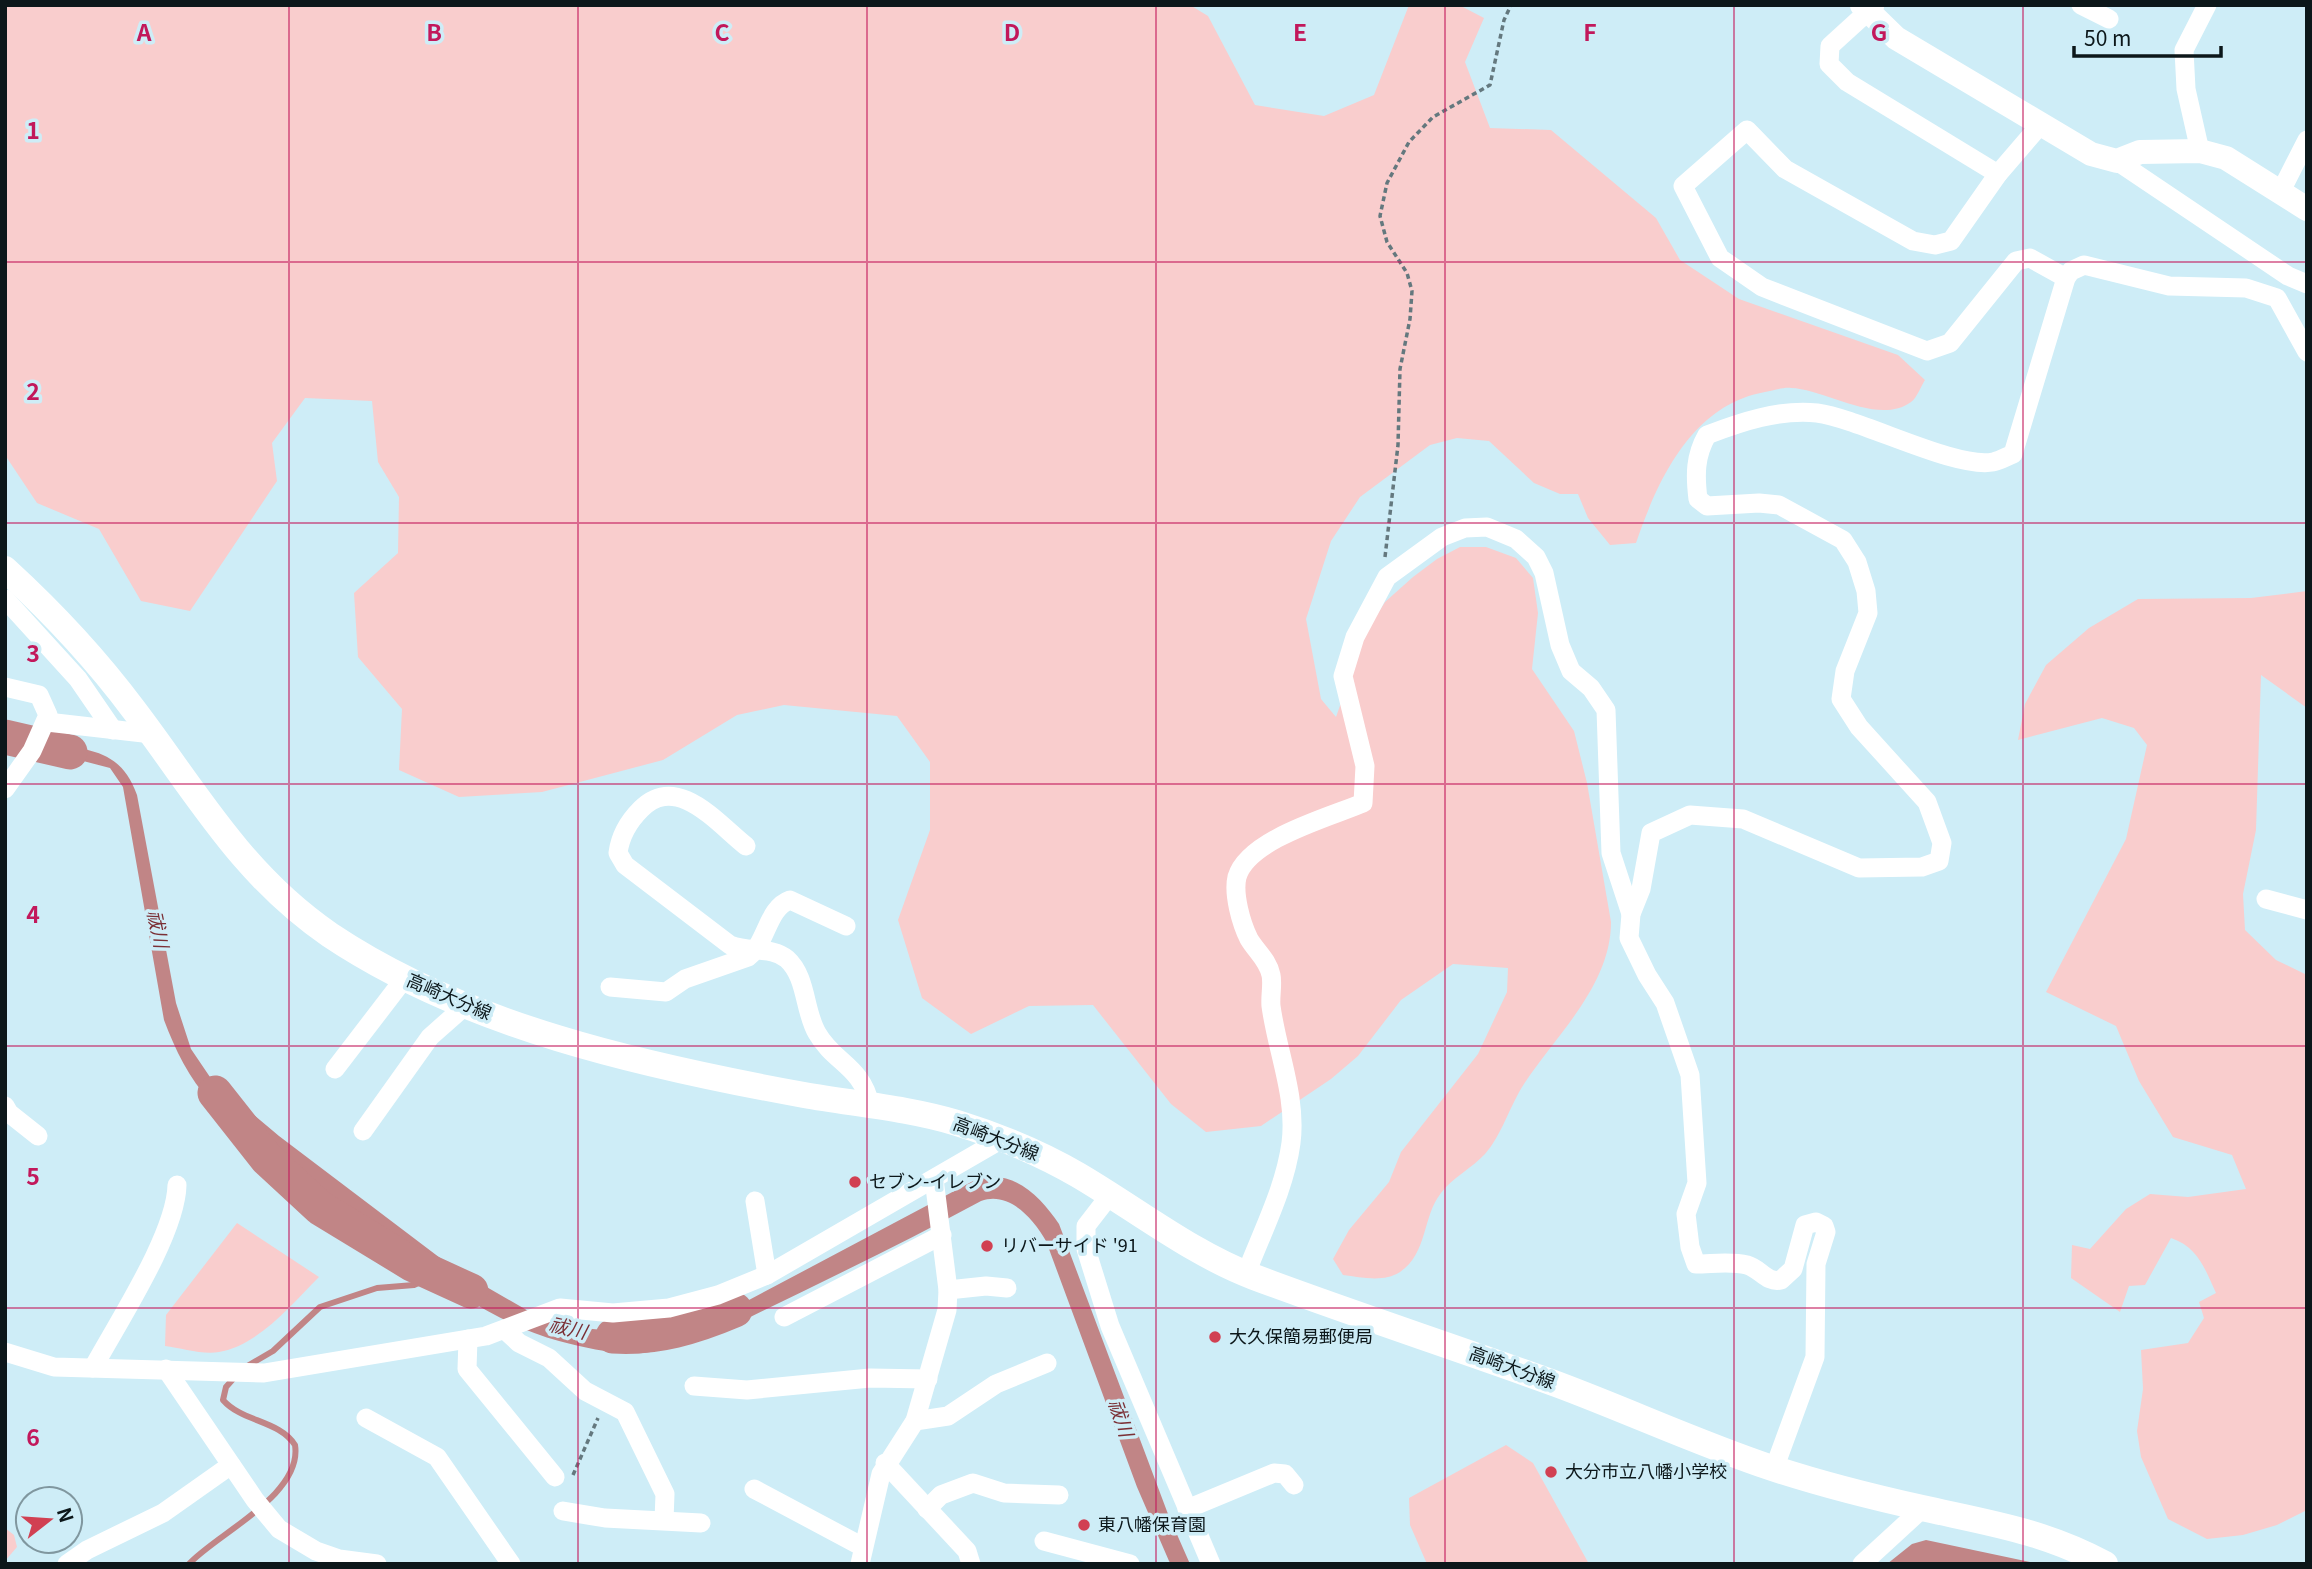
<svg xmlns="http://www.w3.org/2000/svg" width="2312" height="1569" viewBox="0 0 2312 1569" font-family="Georgia,'Noto Sans JP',serif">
	<rect width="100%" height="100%" fill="#ceedf7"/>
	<g fill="#f9cdcd">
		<path d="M5 5H1190L1208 16 1255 105 1324 116 1374 95 1409 5H1459L1484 18 1465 62 1490 128 1551 130 1656 218 1680 260 1739 299 1898 355 1925 380C1921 386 1917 398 1911 402 1878 426 1825 389 1791 388 1783 387 1773 391 1765 392 1692 405 1658 479 1636 543L1610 545 1588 518 1578 494H1560L1534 483 1489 441 1457 438 1430 445 1360 497 1331 541 1306 619 1321 699 1336 717 1366 632 1385 602 1413 577 1437 559 1460 547H1486L1516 558 1533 578 1538 613 1532 669 1574 731 1587 783 1611 922C1611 985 1557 1034 1524 1084 1510 1105 1502 1135 1485 1154 1472 1168 1452 1178 1441 1193 1422 1217 1428 1253 1400 1272 1383 1283 1361 1277 1343 1275L1333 1259 1349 1230 1389 1182 1401 1152 1478 1054 1507 992 1508 968 1453 964 1401 1000 1358 1056 1331 1079 1261 1126 1206 1132 1171 1104 1093 1005 1029 1006 971 1034 922 998 898 920 930 830V762L897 716 784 705 737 715 663 760 542 792 459 797 399 770 402 709 358 657 354 593 398 553 399 497 378 462 372 401 305 398 272 443 277 481 190 611 141 601 99 529 37 503 5 455Z"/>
		<path d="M2307 591V708L2261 675 2256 830 2243 894 2245 930 2276 960 2307 975V1510L2277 1525 2243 1535 2207 1539 2168 1519 2141 1457 2137 1431 2143 1389 2141 1350 2188 1343 2204 1318 2199 1302 2216 1293C2205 1269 2198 1247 2171 1238L2145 1285 2129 1286 2120 1312 2071 1278 2072 1245 2090 1249 2126 1209 2150 1194 2188 1197 2246 1189 2232 1155 2173 1137 2139 1081 2116 1026 2046 992 2126 839 2147 745 2134 728 2102 718 2018 740 2025 704 2046 665 2089 628 2138 599 2251 598Z"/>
		<path d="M237 1223 319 1277C292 1304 259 1345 219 1352 203 1355 181 1348 165 1346L166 1315Z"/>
		<polygon points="1506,1445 1533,1463 1589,1564 1427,1564 1410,1525 1409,1498"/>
		<polygon points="5,1528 14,1535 17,1547 5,1561"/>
	</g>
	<g fill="#c18586">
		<path d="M46 742C89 751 120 748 137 795L176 1003 191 1049 212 1080 279 1136 452 1267 544 1320 582 1328 668 1336 732 1309 975 1180C1012 1167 1040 1196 1059 1224L1168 1514 1190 1564H1171L1169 1561 1137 1487 1046 1241C1033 1218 1009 1191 981 1201 891 1250 798 1293 706 1339L704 1335C684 1341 663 1351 643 1353 616 1355 585 1348 559 1341 473 1320 346 1214 276 1157 255 1139 230 1122 211 1102 189 1079 175 1049 164 1020L123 787 110 768 41 750Z"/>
		<polygon points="1926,1540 2030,1562 2036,1564 1887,1564 1912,1544"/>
	</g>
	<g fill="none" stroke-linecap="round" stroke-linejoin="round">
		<g stroke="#c18586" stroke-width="6">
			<polyline points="244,1368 273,1351 320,1307 377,1288 414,1285 437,1275"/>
			<path d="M189 1564C216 1534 303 1495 295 1445 279 1420 242 1422 223 1400L226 1387 234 1378"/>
		</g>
		<g stroke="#c18586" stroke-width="35">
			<polyline points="5,737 70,752"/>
			<polyline points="215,1093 267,1159 320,1208 412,1264 471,1291"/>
			<path d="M613 1336C656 1339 695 1327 735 1310"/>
		</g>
		<g stroke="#64787e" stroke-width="3.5" stroke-dasharray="5 3.5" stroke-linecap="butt">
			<polyline points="1385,557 1398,445 1400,369 1410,319 1412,291 1407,273 1387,242 1380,216 1387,183 1409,142 1433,117 1490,85 1504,20 1511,5"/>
			<polyline points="573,1475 598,1418"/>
		</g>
		<g stroke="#fff" stroke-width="19">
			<polyline points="1875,5 1830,46 1829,64 1847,82 1998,174"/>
			<polyline points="2081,5 2109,19"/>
			<polyline points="2041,124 1998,174 1951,241 1935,245 1913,241 1785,169 1747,130 1683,186 1720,258 1762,287 1927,351 1950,343 2016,261 2030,258 2066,278"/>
			<polyline points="2200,151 2186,89 2184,50 2207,5"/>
			<polyline points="2117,161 2288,276 2307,284"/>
			<polyline points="2280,193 2307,140"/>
			<polyline points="5,599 78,679 113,730"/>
			<polyline points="5,687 39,695 48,715 32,751 5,789"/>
			<polyline points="47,722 152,734"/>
			<path d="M746 846C716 822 677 773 641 809 629 821 620 837 618 853L625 865 730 945C748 953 772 946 787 959 807 977 804 1011 817 1033 834 1063 862 1066 870 1105"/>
			<polyline points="2266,899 2307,910"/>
			<path d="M610 987 666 992 685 979 748 957C767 943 767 908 790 900L846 926"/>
			<polyline points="335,1069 404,979"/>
			<polyline points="5,1106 9,1113 38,1136"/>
			<polyline points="363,1131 430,1037 465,1006"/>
			<polyline points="1110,1195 1086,1226 1086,1249 1110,1326 1211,1564"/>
			<polyline points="755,1201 767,1275"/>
			<path d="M1246 1274C1262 1232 1285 1188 1291 1143 1297 1097 1277 1051 1271 1006 1270 996 1273 984 1271 975 1268 960 1256 951 1249 939 1241 923 1233 894 1237 877 1248 839 1330 817 1363 803L1365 766 1343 676 1355 637 1387 577 1442 537 1465 528 1487 527 1516 539 1536 557 1544 573 1560 645 1571 671 1591 688 1606 710 1611 853 1631 914"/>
			<polyline points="948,1290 986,1286 1007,1288"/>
			<polyline points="784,1317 942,1235"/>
			<polyline points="505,1330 519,1343 549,1358 585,1391 625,1412 665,1494 664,1520"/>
			<polyline points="468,1339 467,1369 555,1477"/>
			<polyline points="5,1352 54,1367 264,1373 486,1336 560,1308 613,1313 669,1308 718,1295 767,1275 1002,1139"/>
			<path d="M93 1368C118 1322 176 1234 177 1185"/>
			<polyline points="166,1369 255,1500 279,1529 316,1551 339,1559 377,1564"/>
			<polyline points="694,1386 747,1390 870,1378 928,1379"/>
			<polyline points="366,1418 437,1457 511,1564"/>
			<polyline points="915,1421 948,1416 996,1384 1047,1363"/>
			<polyline points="885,1463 967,1551 971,1564"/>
			<path d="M1774 1469 1815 1357 1816 1264 1826 1232 1824 1226 1816 1222 1805 1225 1793 1269 1781 1280C1766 1283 1761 1269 1747 1265 1731 1261 1712 1264 1696 1264L1690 1247 1686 1214 1697 1183 1690 1075 1665 1003 1647 975 1629 938 1631 914 1641 889 1651 833 1690 815 1743 819 1859 868 1922 867 1939 861 1942 843 1927 802 1859 727 1841 699 1845 671 1868 613 1866 591 1857 562 1843 540 1779 505 1759 503 1707 506 1698 499C1695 475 1695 456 1707 435 1741 422 1779 409 1817 413 1861 419 1954 469 1993 462 1999 461 2006 457 2013 454L2066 278 2071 271 2084 265 2169 286 2246 288 2277 298 2307 352"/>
			<polyline points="754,1489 863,1547"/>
			<polyline points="927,1509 941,1495 973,1483 1004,1493 1059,1495"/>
			<polyline points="1187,1509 1274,1473 1285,1474 1294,1485"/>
			<polyline points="563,1511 605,1518 701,1523"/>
			<polyline points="1044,1541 1130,1564"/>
			<polyline points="67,1564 87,1550 163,1513 231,1465"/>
			<polyline points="860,1564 881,1474 915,1421 947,1310 948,1290 934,1179"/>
			<polyline points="1862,1564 1923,1508"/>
		</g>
		<polyline stroke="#fff" stroke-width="24" points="1862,5 1896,38 2091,154 2117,161 2140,152 2200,151 2226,158 2307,209"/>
		<path stroke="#fff" stroke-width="26" d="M5 569C52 612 96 659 134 710 197 793 241 874 330 935 466 1026 644 1066 804 1095 855 1104 907 1108 957 1123 999 1136 1040 1153 1078 1175 1136 1209 1191 1253 1254 1277 1355 1315 1458 1348 1559 1385 1631 1412 1700 1444 1772 1468 1821 1484 1872 1497 1922 1508 1989 1523 2044 1531 2105 1564"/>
	</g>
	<path fill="none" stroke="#c2185b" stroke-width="2" stroke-opacity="0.55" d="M289 5V1564M578 5V1564M867 5V1564M1156 5V1564M1445 5V1564M1734 5V1564M2023 5V1564M5 262H2307M5 523H2307M5 784H2307M5 1046H2307M5 1308H2307"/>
	<g fill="#d14052" stroke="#ceedf7" stroke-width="2.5">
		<circle cx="855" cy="1182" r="7"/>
		<circle cx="987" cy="1246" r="7"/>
		<circle cx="1215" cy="1337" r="7"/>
		<circle cx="1551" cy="1472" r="7"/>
		<circle cx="1084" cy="1525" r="7"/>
	</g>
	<g text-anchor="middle" stroke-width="7" stroke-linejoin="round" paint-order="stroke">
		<g font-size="18" fill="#0c171a" stroke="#ceedf7">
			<text transform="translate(449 997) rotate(23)" y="6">高崎大分線</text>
			<text transform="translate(996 1139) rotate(21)" y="6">高崎大分線</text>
			<text transform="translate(1512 1368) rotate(20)" y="6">高崎大分線</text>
		</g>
		<g font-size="18" fill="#0c171a" stroke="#ceedf7" text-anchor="start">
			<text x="869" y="1188">セブン-イレブン</text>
			<text x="1001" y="1252">リバーサイド '91</text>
			<text x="1229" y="1343">大久保簡易郵便局</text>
			<text x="1565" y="1478">大分市立八幡小学校</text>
			<text x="1098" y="1531">東八幡保育園</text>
		</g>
		<g font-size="19" font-style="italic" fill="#7b3036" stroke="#ceedf7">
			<text transform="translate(158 929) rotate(78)" y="7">祓川</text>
			<text transform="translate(568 1328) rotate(13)" y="7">祓川</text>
			<text transform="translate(1121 1418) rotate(71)" y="7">祓川</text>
		</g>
	</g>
	<g font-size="23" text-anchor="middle" font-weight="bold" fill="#c2185b" stroke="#ceedf7" stroke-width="7" stroke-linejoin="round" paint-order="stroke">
		<text x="144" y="41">A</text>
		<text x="434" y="41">B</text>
		<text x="722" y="41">C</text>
		<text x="1012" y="41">D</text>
		<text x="1300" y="41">E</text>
		<text x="1590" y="41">F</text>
		<text x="1879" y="41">G</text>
		<text x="33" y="139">1</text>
		<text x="33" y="400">2</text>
		<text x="33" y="662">3</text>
		<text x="33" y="923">4</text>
		<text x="33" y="1185">5</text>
		<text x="33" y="1446">6</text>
	</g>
	<rect width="2312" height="1569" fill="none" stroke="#0c171a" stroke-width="14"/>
	<g transform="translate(49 1520) rotate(73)"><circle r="33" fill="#ceedf7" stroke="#80979f" stroke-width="2"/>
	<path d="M0-5L12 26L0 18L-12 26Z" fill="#d14052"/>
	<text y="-10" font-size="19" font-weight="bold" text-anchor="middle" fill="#0c171a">N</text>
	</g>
	<path d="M2074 46v10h147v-10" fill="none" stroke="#0c171a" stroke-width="3.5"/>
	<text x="2084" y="46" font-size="21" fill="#0c171a" stroke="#ceedf7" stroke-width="5" paint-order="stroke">50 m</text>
</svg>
